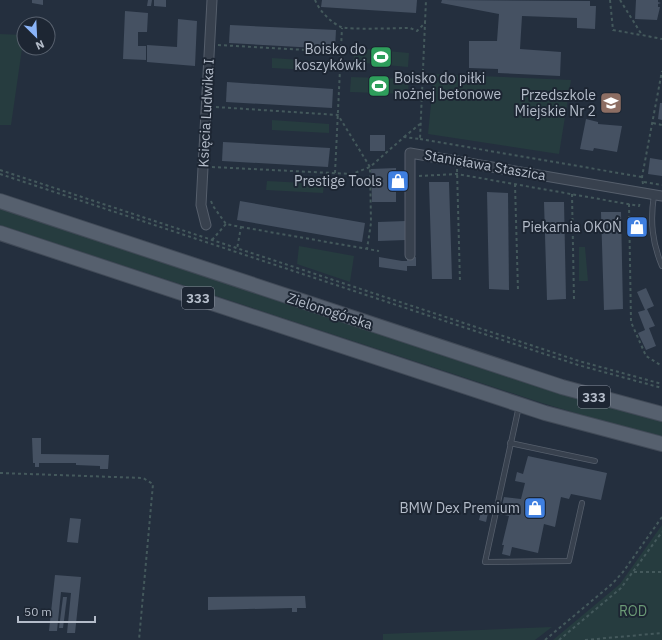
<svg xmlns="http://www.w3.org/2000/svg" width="662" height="640" viewBox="0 0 662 640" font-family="'IBM Plex Sans',sans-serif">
	<rect width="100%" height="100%" fill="#242f3e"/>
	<g fill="#263c3f">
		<polygon points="0,34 24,35 11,125 0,125"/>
		<polygon points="355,48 409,53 408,67 353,62"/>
		<polygon points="272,58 329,62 329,71 272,68"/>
		<polygon points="434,74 571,80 559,154 428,134"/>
		<polygon points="351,77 409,79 408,94 350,92"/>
		<polygon points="272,120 329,124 329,133 272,130"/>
		<polygon points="267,181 324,184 323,193 266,190"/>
		<polygon points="0,205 662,419 662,436 616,425 542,403 0,225"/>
		<polygon points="299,246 354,256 350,282 297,264"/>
		<polygon points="579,247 585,247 588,281 579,281"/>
		<polygon points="662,525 662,640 553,640 620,584"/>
		<polygon points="552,627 535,640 383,640 383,634"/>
	</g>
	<g fill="#455162">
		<polygon points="32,0 43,0 43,5 32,3"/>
		<polygon points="148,0 152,0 151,6 147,6"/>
		<polygon points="154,0 166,0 166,7 154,6"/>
		<polygon points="322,0 417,0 416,13 321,7"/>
		<polygon points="442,0 590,1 590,6 596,6 595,29 577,28 577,18 522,16 520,49 561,52 560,76 498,73 498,69 469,68 469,41 497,41 499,14 441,3"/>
		<polygon points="636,0 658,0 658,2 661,3 658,4 658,7 660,7 657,20 635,19"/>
		<polygon points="125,11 148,13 147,32 138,32 138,46 146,46 146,60 123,59"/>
		<polygon points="178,19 197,21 195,66 147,62 147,45 177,47"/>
		<polygon points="230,25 336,30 335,49 229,43"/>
		<polygon points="227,82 333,89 332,108 226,102"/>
		<polygon points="660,103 662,103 662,120 658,119"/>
		<polygon points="586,119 598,122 598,124 622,126 617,152 594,148 593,151 580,149"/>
		<rect x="370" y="135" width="15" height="16"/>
		<polygon points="223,142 330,148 328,167 222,161"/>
		<polygon points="650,158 662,160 662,176 648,174"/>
		<polygon points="396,168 396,202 372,202 371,169"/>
		<polygon points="429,182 449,182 452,279 432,279"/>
		<polygon points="487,192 508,193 509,290 489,289"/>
		<polygon points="240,201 365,223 362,242 237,220"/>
		<polygon points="544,202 564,202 566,299 547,300"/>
		<polygon points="601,212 621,212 623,309 604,310"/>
		<polygon points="641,218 641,231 633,232 633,222 637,222 637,220"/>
		<polygon points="406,221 406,240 378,241 378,222"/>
		<polygon points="379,257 402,261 407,261 407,258 416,257 416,266 407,266 407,271 379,267"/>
		<polygon points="646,288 654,306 647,309 655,326 649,328 656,346 646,350 638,333 645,330 638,312 645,310 637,292"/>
		<polygon points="32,438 41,438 41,454 109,455 108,469 100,469 100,466 76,465 76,463 39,463 39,467 35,467 35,463 33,463"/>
		<polygon points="528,456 607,473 601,500 571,494 569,499 561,497 555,527 544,524 538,553 512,547 510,556 502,554 504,545 502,545 509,516 500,514 504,497 521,499 525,483 515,481 517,472 523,474"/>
		<polygon points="481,512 488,513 486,522 479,520"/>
		<polygon points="70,518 81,519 78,543 67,542"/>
		<polygon points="55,575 81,577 75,633 67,633 71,593 61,592 57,631 49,631"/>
		<polygon points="305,596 306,608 297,608 297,612 292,612 292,608 208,610 208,597"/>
		<polygon points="63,597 67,597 63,628 59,628"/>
	</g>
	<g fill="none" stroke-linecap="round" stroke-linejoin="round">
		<g stroke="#565f6c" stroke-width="6">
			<g id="lane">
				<path d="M654 195C650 221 652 242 662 266"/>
				<polyline points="519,406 485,562 569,561 582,503"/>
				<polyline points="510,443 595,461"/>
			</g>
		</g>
		<g stroke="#565f6c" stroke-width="11">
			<g id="street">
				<polyline points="206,225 201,205 212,0"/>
				<polyline points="410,255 410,153 662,196"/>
			</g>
		</g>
		<g stroke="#414a57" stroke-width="16">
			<g id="primary">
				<polyline points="0,201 562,387 662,414"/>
				<polyline points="0,233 545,413 662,444"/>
			</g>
		</g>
		<g stroke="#44595c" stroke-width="2" stroke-dasharray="3 3" stroke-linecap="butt">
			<path d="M315 0C319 10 330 22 341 27 348 30 398 28 410 28L417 31 425 23 426 0"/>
			<polyline points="610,0 613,30 641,35"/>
			<polyline points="620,0 642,35 662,39"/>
			<polyline points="218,45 341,52"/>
			<polyline points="216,107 338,115 370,167 404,137 420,139 425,23"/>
			<polyline points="653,123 662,125"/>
			<polyline points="404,137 420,124"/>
			<polyline points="420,139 642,177"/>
			<polyline points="212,167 352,174 370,167 371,223 367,249"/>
			<polyline points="457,169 460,283"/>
			<polyline points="0,170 579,361 662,384"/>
			<polyline points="335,173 342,28"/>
			<polyline points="0,174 578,365 662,388"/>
			<polyline points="419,176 457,174 639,206 640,202"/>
			<polyline points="644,182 662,185"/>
			<polyline points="515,184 518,291"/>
			<polyline points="643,184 642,177 662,71"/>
			<polyline points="572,194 574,299"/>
			<polyline points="211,201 213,206 226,224 241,227 237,249"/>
			<polyline points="629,204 631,322 646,356 662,366"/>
			<polyline points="241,227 379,251"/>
			<polyline points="212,240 226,224"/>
			<polyline points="0,473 143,478 153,484 139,640"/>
			<polyline points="634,572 662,572"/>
			<polyline points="545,640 612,584 623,572 662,517"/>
			<polyline points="559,640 621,588 662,532"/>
			<polyline points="585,640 662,633"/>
		</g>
		<use href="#lane" stroke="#38414e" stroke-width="4.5"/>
		<use href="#street" stroke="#38414e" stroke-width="9"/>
		<use href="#primary" stroke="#56606e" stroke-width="14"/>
	</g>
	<defs>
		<g id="stadium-square" transform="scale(1.15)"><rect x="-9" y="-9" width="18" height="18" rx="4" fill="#2e9e5b" stroke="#1d2633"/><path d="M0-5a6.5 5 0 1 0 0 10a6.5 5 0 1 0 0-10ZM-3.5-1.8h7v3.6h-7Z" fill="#fff"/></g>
		<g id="school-square" transform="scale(1.15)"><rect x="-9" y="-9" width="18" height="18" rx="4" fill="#8d6e63" stroke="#1d2633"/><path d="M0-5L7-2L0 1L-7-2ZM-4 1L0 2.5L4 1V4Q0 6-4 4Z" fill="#fff"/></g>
		<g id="shop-square" transform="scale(1.15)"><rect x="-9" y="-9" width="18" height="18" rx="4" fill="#3f7fe0" stroke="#1d2633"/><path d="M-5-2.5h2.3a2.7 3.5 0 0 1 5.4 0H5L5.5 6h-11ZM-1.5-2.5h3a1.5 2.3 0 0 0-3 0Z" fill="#fff"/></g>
	</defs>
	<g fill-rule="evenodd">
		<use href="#stadium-square" x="381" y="57"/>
		<use href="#stadium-square" x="379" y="86"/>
		<use href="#school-square" x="611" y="103"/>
		<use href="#shop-square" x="398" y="181"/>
		<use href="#shop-square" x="637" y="227"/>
		<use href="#shop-square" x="535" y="508"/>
	</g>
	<g text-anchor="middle" stroke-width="4" stroke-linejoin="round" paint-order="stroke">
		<g fill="#1d2633" stroke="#878f9c" stroke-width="1">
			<rect x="182" y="287" width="32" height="22" rx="3"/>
			<rect x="578" y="386" width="32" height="22" rx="3"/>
		</g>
		<g font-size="13" font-weight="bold" fill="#b4bcc9">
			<text x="198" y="303">333</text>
			<text x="594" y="402">333</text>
		</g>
		<g font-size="14" fill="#b4bcc9" stroke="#1d2633" text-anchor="end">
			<text x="366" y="54">Boisko do<tspan x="366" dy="16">koszykówki</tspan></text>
			<text x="394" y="83" text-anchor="start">Boisko do piłki<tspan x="394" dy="16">nożnej betonowe</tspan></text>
			<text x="596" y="100">Przedszkole<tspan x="596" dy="16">Miejskie Nr 2</tspan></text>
			<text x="382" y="186">Prestige Tools</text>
			<text x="622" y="232">Piekarnia OKOŃ</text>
			<text x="520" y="513">BMW Dex Premium</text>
		</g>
		<g font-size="14" fill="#b4bcc9" stroke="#1d2633">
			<text transform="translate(206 113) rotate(-87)" y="5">Księcia Ludwika I</text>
			<text transform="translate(485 165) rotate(10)" y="5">Stanisława Staszica</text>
			<text transform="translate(330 311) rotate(18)" y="5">Zielonogórska</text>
		</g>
		<g font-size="14" fill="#6b9a76" stroke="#1d2633">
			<text x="633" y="616">ROD</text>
		</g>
	</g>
	<g transform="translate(36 36) rotate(156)"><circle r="19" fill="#1d2633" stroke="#59626f"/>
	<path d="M0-3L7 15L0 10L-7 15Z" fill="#8ab4f8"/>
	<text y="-6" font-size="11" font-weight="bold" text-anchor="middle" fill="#b4bcc9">N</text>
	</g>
	<path d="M18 616v6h77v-6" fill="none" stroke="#b4bcc9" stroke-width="2"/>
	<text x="24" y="616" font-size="12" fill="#b4bcc9" stroke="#1d2633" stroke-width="3" paint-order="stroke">50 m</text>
</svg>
